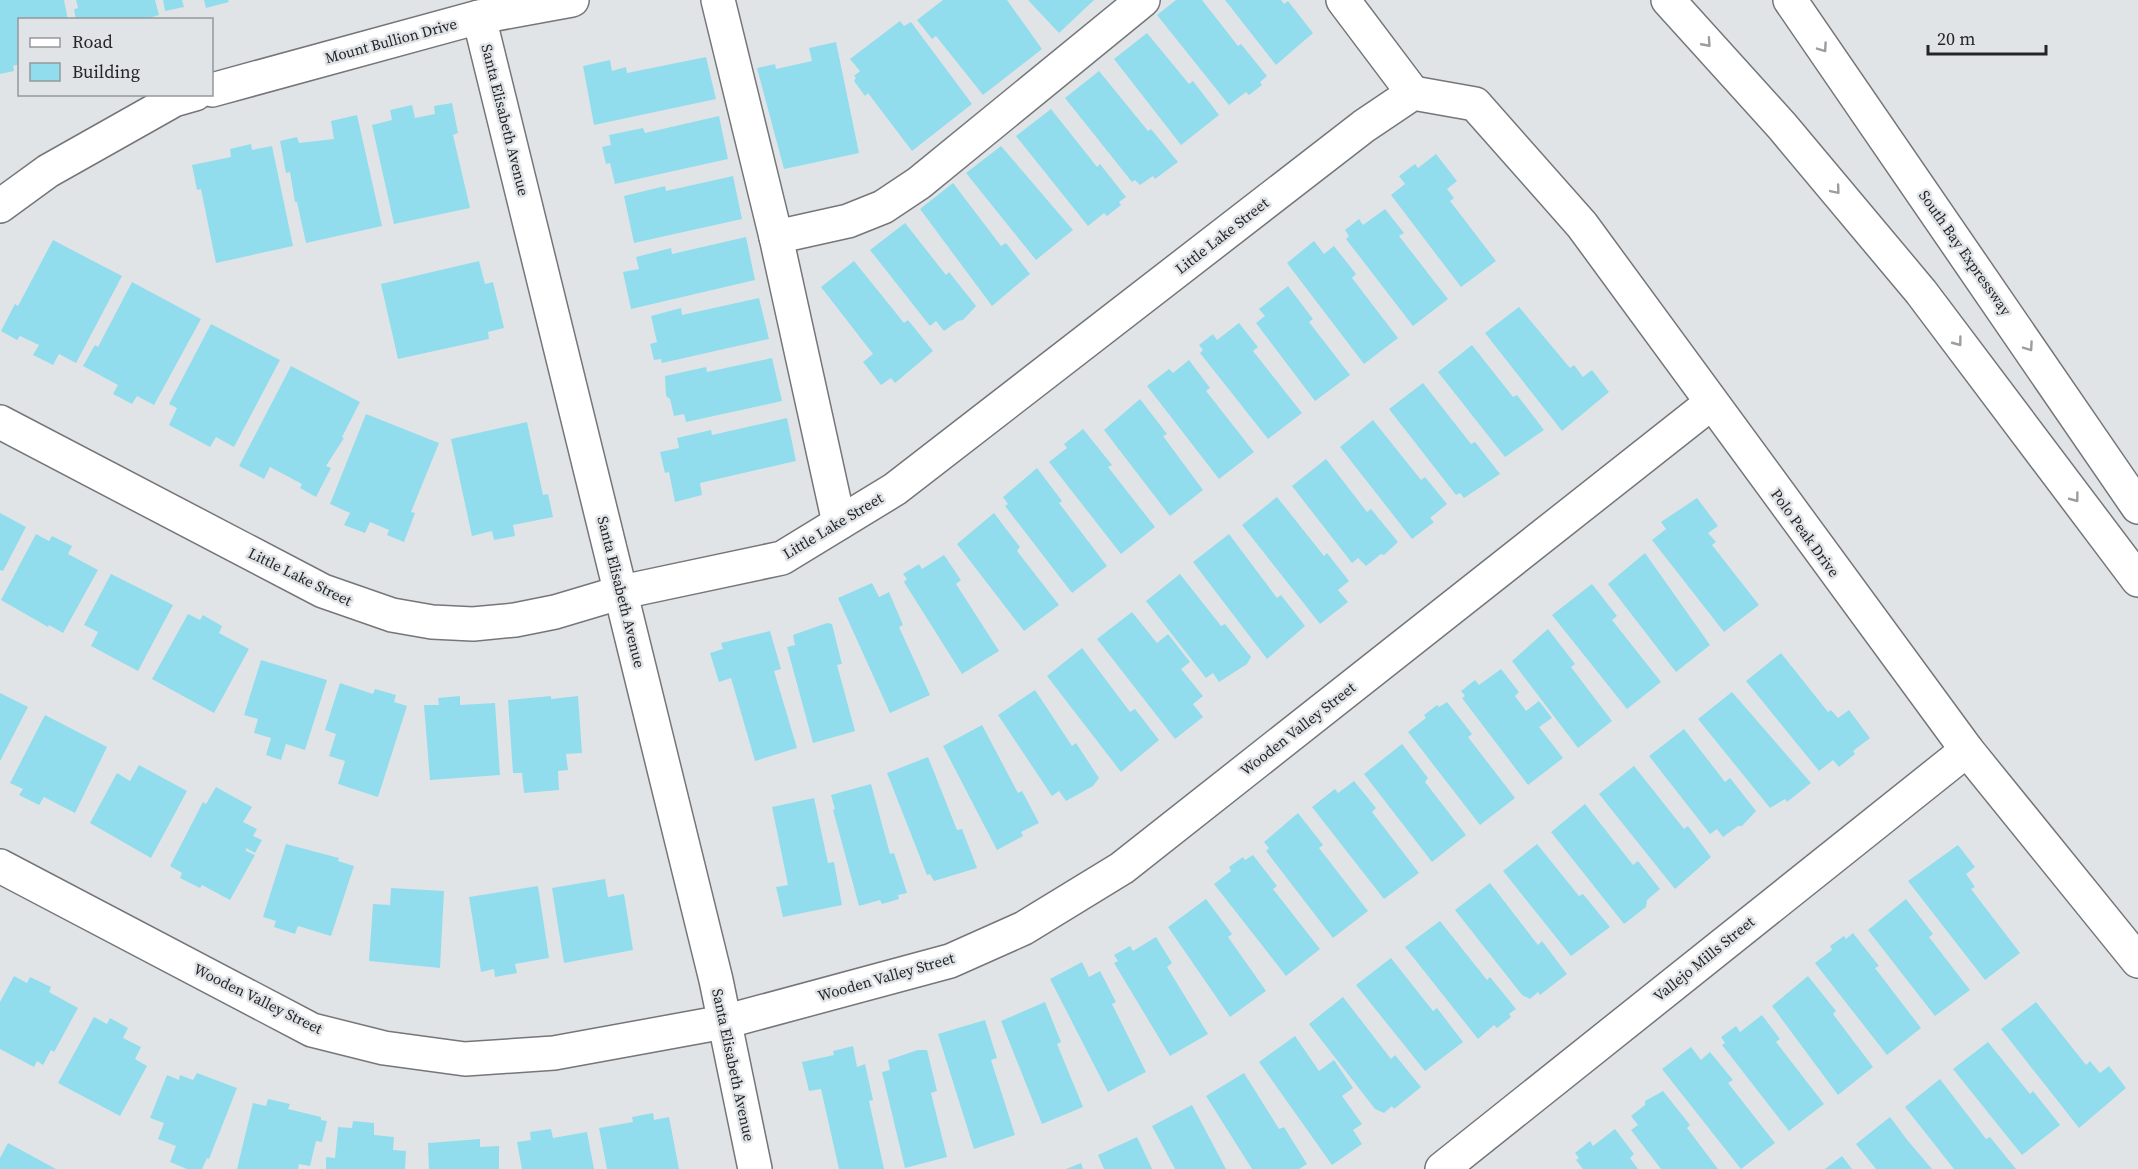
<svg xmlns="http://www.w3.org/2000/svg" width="2138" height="1169" viewBox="0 0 2138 1169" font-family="'Source Serif 4',serif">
	<rect width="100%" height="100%" fill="#e1e4e7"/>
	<g fill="#91dded">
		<polygon points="0,0 64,0 68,20 20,20 20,64 13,66 14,71 0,74"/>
		<polygon points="76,0 155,0 159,15 143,20 76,20 74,9 78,8"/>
		<polygon points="163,0 182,0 184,7 165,11"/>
		<polygon points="204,0 228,0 229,2 206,8"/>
		<polygon points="943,0 1007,0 1042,49 983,95 936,36 932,39 917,20"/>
		<polygon points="1028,0 1094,0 1059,33"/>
		<polygon points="1176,0 1202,0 1238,46 1241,44 1267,76 1260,82 1262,85 1249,95 1246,92 1229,105 1157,15"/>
		<polygon points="1225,0 1281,0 1284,4 1288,1 1313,33 1276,65"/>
		<polygon points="900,21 904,26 911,22 972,104 912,151 868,93 865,96 854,81 856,78 854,76 860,71 850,59"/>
		<polygon points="1147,33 1189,84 1193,81 1219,115 1181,145 1114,59"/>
		<polygon points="836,42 859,153 784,169 757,68 775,64 776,69 812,61 809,48"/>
		<polygon points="706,57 716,99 594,125 583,66 610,60 612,71 626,67 627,73"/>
		<polygon points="1099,71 1148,131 1151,129 1178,162 1155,179 1153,176 1140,185 1135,180 1132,182 1065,98"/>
		<polygon points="452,103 458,133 453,135 470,208 394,224 372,125 392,120 390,110 412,105 415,118 435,114 434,106"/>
		<polygon points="1051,109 1097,167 1100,164 1126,197 1119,202 1121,205 1107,216 1104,213 1088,226 1016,136"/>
		<polygon points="357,115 382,226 306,243 297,202 295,202 290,172 286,173 280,141 297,137 299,143 334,139 331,121"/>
		<polygon points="719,116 728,159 615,184 610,163 606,164 602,147 611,145 609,135 643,128 645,133"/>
		<polygon points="251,144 252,150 272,146 293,246 216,263 201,189 197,190 192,165 231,157 230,149"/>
		<polygon points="1001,146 1073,230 1036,260 966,173"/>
		<polygon points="1436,154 1457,181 1447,189 1454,198 1450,201 1496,261 1461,287 1391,195 1405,184 1399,176 1415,164 1418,168"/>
		<polygon points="733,176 742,219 634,243 624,196 665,186 666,191"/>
		<polygon points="953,183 1001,246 1006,243 1030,274 992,306 920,209"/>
		<polygon points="1385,209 1404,233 1399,236 1448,299 1413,326 1346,239 1349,236 1345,230 1359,219 1363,225"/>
		<polygon points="905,223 946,275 949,272 976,306 963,320 958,321 944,331 936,321 930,326 870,250"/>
		<polygon points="746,237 755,280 631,309 623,272 639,269 636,257 671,248 672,254"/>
		<polygon points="53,240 122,276 76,363 59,354 53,365 33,355 39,345 20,336 17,340 1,331 15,304 18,306"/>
		<polygon points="1314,241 1324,254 1334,246 1356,274 1352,278 1398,338 1364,364 1287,263"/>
		<polygon points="479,261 485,284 493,282 504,328 488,332 489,339 398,359 381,284"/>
		<polygon points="854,261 904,323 908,320 933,351 895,383 891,378 881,385 863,362 873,354 821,287"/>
		<polygon points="132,282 201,319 154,405 137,396 132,404 113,394 118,385 83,366 95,345 98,347"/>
		<polygon points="1288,286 1313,319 1309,322 1350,375 1315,401 1256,323 1265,316 1259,309"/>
		<polygon points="759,298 769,339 662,363 661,359 654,360 650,344 657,342 651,316 681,308 682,315"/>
		<polygon points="1519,307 1570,368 1574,365 1583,377 1592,370 1609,392 1562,431 1485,333"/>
		<polygon points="1239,323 1258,347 1253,351 1302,413 1268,439 1200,353 1203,350 1199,345 1213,334 1217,340"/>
		<polygon points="211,324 280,360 234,447 216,437 210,447 169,425 177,408 169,404"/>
		<polygon points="1472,345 1513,397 1517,395 1544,430 1505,457 1438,372"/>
		<polygon points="772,358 782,401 686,422 684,414 674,416 670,399 666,396 665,376 706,367 707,372"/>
		<polygon points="1189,360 1210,388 1206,391 1254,452 1219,479 1147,386 1169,369 1173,373"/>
		<polygon points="291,366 360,402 342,437 344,438 326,466 331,468 316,497 300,488 302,484 270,467 264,479 239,466"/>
		<polygon points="1423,383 1471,444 1475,442 1500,474 1464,498 1460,493 1456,495 1389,409"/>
		<polygon points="1140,399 1167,434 1163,436 1203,490 1170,516 1104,430"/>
		<polygon points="366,414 439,443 411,512 415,513 404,542 387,535 389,530 370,522 365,533 344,525 350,513 330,504"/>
		<polygon points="787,418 796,461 700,483 702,495 675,502 669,472 665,473 660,452 679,448 677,438 711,430 712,435"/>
		<polygon points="1373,420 1421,480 1425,477 1447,504 1430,518 1434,522 1412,539 1340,447"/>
		<polygon points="527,422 543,495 548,494 553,517 513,525 515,536 494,540 492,531 472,536 451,439"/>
		<polygon points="1083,429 1112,465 1108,467 1155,527 1121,554 1049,462 1067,448 1064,444"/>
		<polygon points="1326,459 1367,512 1371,509 1398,542 1384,555 1381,554 1366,566 1358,558 1352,563 1292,486"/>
		<polygon points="1037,468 1062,501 1059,503 1107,566 1072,593 1005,506 1008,504 1003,497"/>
		<polygon points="1277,497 1324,556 1327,553 1349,581 1338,590 1348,602 1320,624 1242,525"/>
		<polygon points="1697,498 1718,526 1708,533 1716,542 1712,545 1759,605 1724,632 1652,540 1666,529 1661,522"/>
		<polygon points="0,513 26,527 3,571 0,570"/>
		<polygon points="994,513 1020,547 1017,551 1059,605 1024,631 957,544"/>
		<polygon points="36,534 49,541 52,536 72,546 68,554 98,570 63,633 49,625 48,627 1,600"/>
		<polygon points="1229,534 1277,598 1281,595 1305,626 1267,659 1193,562"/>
		<polygon points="1645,553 1710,645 1676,672 1608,584"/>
		<polygon points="944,555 961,580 956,584 999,651 962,674 904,582 907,579 903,574 919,564 922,569"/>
		<polygon points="111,574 173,605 138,671 91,646 98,632 84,625"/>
		<polygon points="1180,574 1221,626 1225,624 1251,657 1247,664 1219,682 1213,673 1206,678 1146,601"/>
		<polygon points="872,583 879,597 889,592 903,625 899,627 930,695 890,713 838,598"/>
		<polygon points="1592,584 1617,616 1612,620 1661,682 1627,709 1552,615"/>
		<polygon points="1132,612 1157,643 1168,634 1190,662 1181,669 1203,696 1193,704 1203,717 1175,739 1097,639"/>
		<polygon points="188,614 200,620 203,615 222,626 219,633 249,649 214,713 152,679"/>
		<polygon points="827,623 832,624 842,664 837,665 855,731 813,743 787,647 795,645 793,635"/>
		<polygon points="1548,629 1575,664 1571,667 1612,721 1578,748 1512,661"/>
		<polygon points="770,631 781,669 774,671 797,748 755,761 731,678 719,682 710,653 723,649 721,643"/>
		<polygon points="1082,648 1130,712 1135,709 1159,740 1121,772 1047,676"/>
		<polygon points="1781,653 1828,712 1831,710 1838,718 1849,710 1870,738 1853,751 1855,754 1839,767 1833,760 1819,771 1746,681"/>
		<polygon points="261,660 327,680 305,750 286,744 281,760 266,755 271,738 254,733 258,719 244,715"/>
		<polygon points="1501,669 1519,692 1515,696 1526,711 1539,701 1552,718 1539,727 1563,758 1528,785 1462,698 1465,696 1461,691 1475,680 1479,685"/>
		<polygon points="340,683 373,694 375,689 396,695 394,702 407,706 378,797 338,784 345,761 329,756 336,734 325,730"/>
		<polygon points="1035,690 1072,746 1076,743 1099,778 1093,786 1066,801 1059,791 1052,796 998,715"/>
		<polygon points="1732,692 1811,783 1787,802 1785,799 1770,808 1698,719"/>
		<polygon points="0,693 28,707 0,761"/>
		<polygon points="460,696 460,705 495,703 500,775 430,780 424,705 439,705 438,698"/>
		<polygon points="551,696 551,699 578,696 582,753 566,754 568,770 558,771 559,790 524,793 522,773 513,773 508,700"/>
		<polygon points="1447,702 1472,734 1468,737 1515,798 1480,825 1408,732 1426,718 1424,715 1437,705 1439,707"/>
		<polygon points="45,715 107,747 75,813 44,797 39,805 19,795 23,789 10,783"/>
		<polygon points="982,725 1018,793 1022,791 1039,823 1021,832 1023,836 997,850 943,746"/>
		<polygon points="1684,729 1725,782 1730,778 1756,811 1742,826 1738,826 1723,837 1717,829 1710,834 1649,756"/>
		<polygon points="1402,744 1428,778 1425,782 1466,835 1432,862 1364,774"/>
		<polygon points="928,757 957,830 962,829 977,868 934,881 930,874 927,875 887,773"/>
		<polygon points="139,765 187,791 151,858 90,823 117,773 130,781"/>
		<polygon points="1634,766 1684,829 1688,826 1711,857 1675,889 1599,794"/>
		<polygon points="1354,781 1376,808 1372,812 1419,873 1384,899 1312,807 1335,789 1338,793"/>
		<polygon points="871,784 890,854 894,853 907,893 898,895 899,899 882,904 880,900 859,906 833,810 835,809 831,795"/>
		<polygon points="216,787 252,807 243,822 257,829 253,836 262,840 255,853 246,848 246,851 255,855 230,900 202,885 200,888 180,878 182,873 170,866 203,802 206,804"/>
		<polygon points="814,798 828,863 834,862 842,905 783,917 776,887 788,885 772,807"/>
		<polygon points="1585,804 1633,865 1638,861 1660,889 1647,900 1646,907 1624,924 1551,832"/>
		<polygon points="1298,813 1323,845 1319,848 1368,911 1333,938 1266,851 1269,848 1264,842"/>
		<polygon points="286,844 339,858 338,861 354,866 331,936 298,926 295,934 274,927 276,921 263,917"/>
		<polygon points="1537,844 1579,896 1583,894 1610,927 1571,956 1503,871"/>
		<polygon points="1958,845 1975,867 1966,874 1975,887 1971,889 2020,953 1985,980 1908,881"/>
		<polygon points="1253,855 1277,886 1273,889 1320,949 1286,976 1214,884 1231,871 1229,867 1243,857 1245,860"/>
		<polygon points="605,879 608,897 624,894 633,950 564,963 552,888"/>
		<polygon points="1490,883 1538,945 1542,941 1567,974 1540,995 1538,992 1530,999 1522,995 1455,910"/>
		<polygon points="538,886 549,958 515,964 517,973 495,977 494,969 481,972 469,897"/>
		<polygon points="391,888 444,891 440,968 369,961 373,904 390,905"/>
		<polygon points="1206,899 1232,934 1228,937 1266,991 1230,1017 1168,927"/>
		<polygon points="1906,899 1933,934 1929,937 1970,990 1935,1016 1868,930"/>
		<polygon points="1440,921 1487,980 1490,977 1516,1009 1509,1014 1511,1017 1497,1028 1494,1025 1478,1039 1405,947"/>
		<polygon points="1853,933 1879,966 1875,968 1921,1028 1887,1055 1815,963 1832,950 1830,946 1844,936 1846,939"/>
		<polygon points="1156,937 1172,963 1167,967 1208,1034 1170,1056 1114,963 1118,961 1114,955 1130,946 1133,951"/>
		<polygon points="1391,958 1433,1011 1437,1008 1463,1042 1425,1071 1356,985"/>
		<polygon points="1082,962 1089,977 1100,971 1116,1002 1112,1004 1146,1072 1108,1092 1050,979"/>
		<polygon points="14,976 27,983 30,977 51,987 49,992 78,1008 54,1052 51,1050 43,1065 37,1061 34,1067 0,1049 0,1002"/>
		<polygon points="1808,976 1836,1011 1833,1014 1873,1067 1838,1095 1772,1006"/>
		<polygon points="1343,997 1391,1059 1395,1055 1421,1087 1394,1109 1392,1106 1384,1113 1375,1109 1309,1024"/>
		<polygon points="1045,1002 1061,1042 1057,1044 1083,1107 1042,1124 1001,1021"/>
		<polygon points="2036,1002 2086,1065 2090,1061 2100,1073 2109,1066 2126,1088 2079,1128 2001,1029"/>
		<polygon points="1762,1015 1780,1039 1776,1042 1824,1104 1789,1131 1722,1045 1725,1043 1721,1037 1736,1026 1740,1032"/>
		<polygon points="94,1017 107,1024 110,1018 128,1028 123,1038 141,1047 135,1059 147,1066 120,1116 58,1083"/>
		<polygon points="985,1020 997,1058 991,1060 1015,1135 974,1149 938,1034"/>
		<polygon points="1295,1036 1319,1071 1334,1060 1353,1088 1342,1096 1362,1124 1353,1130 1362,1144 1332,1165 1259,1062"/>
		<polygon points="1988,1042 2030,1094 2033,1091 2060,1125 2022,1155 1953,1069"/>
		<polygon points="853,1046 857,1067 865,1064 873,1100 869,1101 884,1169 839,1169 821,1089 809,1091 802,1062 834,1055 833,1051"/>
		<polygon points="1691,1047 1701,1060 1710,1052 1733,1080 1728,1083 1775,1143 1741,1169 1662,1069"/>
		<polygon points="918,1050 927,1050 937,1091 931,1093 947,1157 905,1168 882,1072 890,1070 888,1060"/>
		<polygon points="197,1073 237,1088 209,1159 207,1158 202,1169 187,1169 170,1162 176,1146 158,1139 164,1123 150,1118 167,1075 179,1080 180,1075 193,1080"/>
		<polygon points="1244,1073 1279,1129 1284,1127 1307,1164 1299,1169 1252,1169 1206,1096"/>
		<polygon points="1940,1079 1986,1139 1990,1137 2016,1169 1954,1169 1905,1107"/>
		<polygon points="1663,1091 1690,1125 1687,1128 1718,1169 1661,1169 1631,1130 1638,1125 1631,1116 1645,1105 1645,1101"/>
		<polygon points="268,1099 290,1104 288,1109 321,1117 321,1120 327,1121 322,1142 316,1141 310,1166 299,1164 298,1169 237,1169 253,1103 266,1106"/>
		<polygon points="1192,1105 1226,1169 1175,1169 1152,1126"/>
		<polygon points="653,1113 654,1120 669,1117 679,1169 607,1169 599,1128 633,1122 632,1117"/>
		<polygon points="1890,1117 1908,1141 1932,1169 1876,1169 1856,1144"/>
		<polygon points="353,1121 374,1123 374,1135 394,1137 393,1150 406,1151 405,1169 326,1169 326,1157 335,1158 338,1127 352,1128"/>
		<polygon points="551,1129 553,1138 587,1132 594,1169 522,1169 517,1142 531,1140 530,1132"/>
		<polygon points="1615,1129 1634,1154 1630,1158 1638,1169 1583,1169 1576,1160 1579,1158 1575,1153 1590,1141 1593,1146"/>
		<polygon points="1137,1137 1152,1169 1104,1169 1098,1155"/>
		<polygon points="480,1139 480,1147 499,1146 499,1169 429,1169 428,1143"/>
		<polygon points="8,1143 56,1169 0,1169 0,1158"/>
		<polygon points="1842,1156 1852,1169 1825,1169"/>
		<polygon points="1081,1163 1083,1169 1066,1169"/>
	</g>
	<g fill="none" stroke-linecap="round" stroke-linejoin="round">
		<g stroke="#747679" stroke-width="36">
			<g id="minor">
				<polyline points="718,0 776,237 839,523"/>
				<polyline points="1343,0 1413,93"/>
				<polyline points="479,17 716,980 755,1169"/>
				<polyline points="212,90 479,17 572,0"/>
				<polyline points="0,206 48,171 174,100 195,94"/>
				<polyline points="776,237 848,221 883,207 919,183 1143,0"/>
				<polyline points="0,422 323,591 392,615 432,622 473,624 515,620 555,612 622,592 782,558 895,489 1364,126 1413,93 1475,104 1582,225 1967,750 2138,961"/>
				<polyline points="0,866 312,1030 384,1048 465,1059 554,1053 724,1022 950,961 1024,928 1122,868 1710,404"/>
				<polyline points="1442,1169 1967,750"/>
			</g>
		</g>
		<g stroke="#747679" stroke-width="36">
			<g id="highway">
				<polyline points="1668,0 1782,126 1921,292 2138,580"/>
				<polyline points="1790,0 2138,507"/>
			</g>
		</g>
		<use href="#minor" stroke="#fff" stroke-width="33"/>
		<use href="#highway" stroke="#fff" stroke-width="33"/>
	</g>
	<defs><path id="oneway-chevron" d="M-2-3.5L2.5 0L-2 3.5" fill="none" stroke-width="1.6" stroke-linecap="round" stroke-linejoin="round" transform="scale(1.5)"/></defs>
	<g stroke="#9c9d9e">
		<use href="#oneway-chevron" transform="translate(1707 43) rotate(48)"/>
		<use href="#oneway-chevron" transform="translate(1823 48) rotate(55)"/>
		<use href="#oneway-chevron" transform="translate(1836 190) rotate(50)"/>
		<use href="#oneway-chevron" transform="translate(1958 342) rotate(53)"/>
		<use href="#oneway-chevron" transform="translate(2029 347) rotate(55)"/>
		<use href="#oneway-chevron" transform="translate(2075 498) rotate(53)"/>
	</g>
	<g text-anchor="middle" stroke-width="5" stroke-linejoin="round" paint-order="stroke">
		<g font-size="15" fill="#242527" stroke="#e1e4e7">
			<text transform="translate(391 41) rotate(-15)" y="5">Mount Bullion Drive</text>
			<text transform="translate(505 120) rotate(76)" y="5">Santa Elisabeth Avenue</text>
			<text transform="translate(1222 236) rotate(-38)" y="5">Little Lake Street</text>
			<text transform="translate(1965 253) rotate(55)" y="5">South Bay Expressway</text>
			<text transform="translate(833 526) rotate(-31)" y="5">Little Lake Street</text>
			<text transform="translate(1805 533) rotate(54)" y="5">Polo Peak Drive</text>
			<text transform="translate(300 577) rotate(26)" y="5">Little Lake Street</text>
			<text transform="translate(621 592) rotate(76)" y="5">Santa Elisabeth Avenue</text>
			<text transform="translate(1298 729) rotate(-38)" y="5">Wooden Valley Street</text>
			<text transform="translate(1704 959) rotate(-39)" y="5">Vallejo Mills Street</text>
			<text transform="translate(886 977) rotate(-16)" y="5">Wooden Valley Street</text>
			<text transform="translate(258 999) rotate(26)" y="5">Wooden Valley Street</text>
			<text transform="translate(733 1065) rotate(78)" y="5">Santa Elisabeth Avenue</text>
		</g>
	</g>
	<rect x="18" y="18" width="195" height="78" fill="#e1e4e7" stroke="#95989a" stroke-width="1.5"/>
	<rect x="30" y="38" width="30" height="9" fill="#ffffff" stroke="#95989a" stroke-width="1.5"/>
	<text x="72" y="48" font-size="18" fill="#242527">Road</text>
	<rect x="30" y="63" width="30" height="18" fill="#91dded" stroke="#95989a" stroke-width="1.5"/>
	<text x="72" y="78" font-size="18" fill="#242527">Building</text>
	<path d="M1928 45v9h118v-9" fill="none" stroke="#242527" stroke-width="3"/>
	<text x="1937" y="45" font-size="18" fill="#242527" stroke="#e1e4e7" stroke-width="4.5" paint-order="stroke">20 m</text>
</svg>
